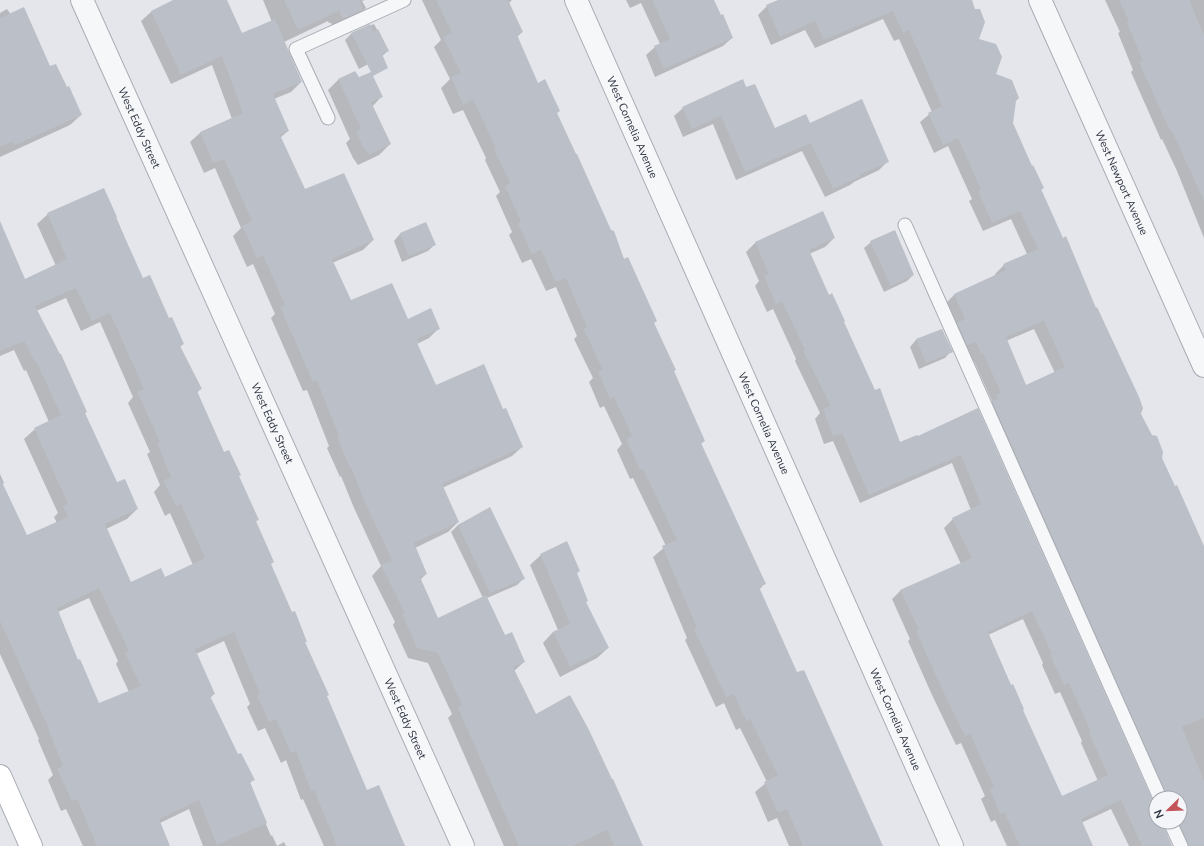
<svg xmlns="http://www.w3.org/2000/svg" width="1204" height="846" viewBox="0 0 1204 846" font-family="'Nunito Sans',sans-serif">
	<rect width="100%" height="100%" fill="#e4e6eb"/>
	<g fill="#0003" fill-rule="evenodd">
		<polygon points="175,0 226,0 241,34 272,22 263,0 365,0 362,1 366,8 356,18 333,28 331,23 329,23 328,21 284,42 301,82 291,92 274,99 288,131 280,138 304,190 373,240 363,250 332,263 350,302 439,328 429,338 417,344 435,387 502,411 522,447 512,456 442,488 458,522 448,532 415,548 426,574 420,580 437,619 483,598 451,532 458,525 490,508 524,578 517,585 487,598 505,636 524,662 514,671 535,715 642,846 504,846 448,718 452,714 428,663 408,658 393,625 395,622 372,576 381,566 354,508 341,476 340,477 327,448 329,446 307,390 303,391 271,318 275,314 253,264 247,267 233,236 241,228 215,168 204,173 190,142 200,133 232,119 212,65 171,84 141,21 151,12"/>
		<polygon points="422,0 512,0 509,3 522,32 517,37 537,84 556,114 654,323 673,371 704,441 700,445 764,584 759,590 797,674 882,846 789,846 777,818 768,822 755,792 767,782 740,728 736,730 724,703 716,707 685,640 687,638 653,557 666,546 633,478 630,479 617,450 622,444 604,406 600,408 589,382 593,378 574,339 577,336 556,287 546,291 531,259 522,263 509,235 512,232 496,196 500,192 485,160 486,158 463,110 453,114 441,88 450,79 434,47 441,40"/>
		<polygon points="626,0 713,0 732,38 723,46 655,77 646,55 655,47 660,44 641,3 630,8"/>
		<path d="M781 0H965L977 40 995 74 1015 100 1012 123 1032 167 1043 188 1040 191 1140 414 1204 551V846H1177L1168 827 1162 823 1171 846H1129L1111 809 1081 823 1092 846H1007L995 820 991 822 981 799 985 796 961 743 956 745 932 695 908 641 910 639 892 599 901 590 961 564 944 528 953 519 971 510 952 463 860 503 833 441 824 444 815 419 820 413 795 361 796 359 773 309 767 312 755 286 759 281 746 252 755 243 834 238 825 247 809 254 828 296 843 322 899 444 917 437 977 409 1152 802 1156 805V822H1180V798H1156L988 405 992 401 974 361 972 362 945 304 954 295 996 276 995 274 1004 265 1027 254 1011 219 983 231 969 201 972 199 948 146 934 153 920 122 932 112 899 39 894 41 883 19 815 48 805 30 771 45 758 15 767 6ZM1034 329 1055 373 1026 387 1006 341ZM1023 619 1043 663 1042 665 1055 694 1060 692 1082 741 1081 743 1098 781 1062 797 988 635Z"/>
		<polygon points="1105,0 1204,0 1204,238 1177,171 1162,139 1161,140 1131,72 1133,70 1118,33 1120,32"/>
		<polygon points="7,9 49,68 81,115 70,125 0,157 0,13"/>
		<polygon points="374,24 388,51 381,57 359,69 345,40 351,34"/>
		<polygon points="358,78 382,96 372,107 390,144 379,155 358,165 353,158 346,143 350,139 328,90 339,79"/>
		<polygon points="745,88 775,129 809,124 887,162 879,170 854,182 850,185 825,197 802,151 736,180 713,124 683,137 674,116 683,108"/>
		<path d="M48 214 116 217 142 279 183 344 180 347 200 389 197 393 224 453 238 476 257 520 255 522 270 565 367 792 405 846H324L303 799 301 800 286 760 281 763 265 728 258 731 247 707 250 704 224 641 196 654 214 694 210 698 237 756 253 780 249 784 271 836 272 835 277 846 284 842 286 846H203L189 809 160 823 169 846H83L66 809 61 811 48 780 53 775 38 740 39 739 0 654V474L4 483 2 484 27 537 57 523 54 517 58 513 24 439 35 429 49 422 26 370 24 371 14 350 0 356V223L24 280 56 266 37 224ZM66 298 81 331 100 322 133 397 128 403 150 452 147 454 160 485 154 492 165 516 170 513 193 565 164 578 130 583 106 529 127 519 137 509 117 483 84 414 86 412 36 311ZM89 598 118 661 116 664 129 692 98 704 78 661 58 612Z"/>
		<polygon points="400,234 435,244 428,251 402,262 394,241"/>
		<polygon points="871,242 913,275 907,281 884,292 864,248"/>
		<polygon points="942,330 951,351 945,358 919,369 910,347 916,340"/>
		<polygon points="541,555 576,574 587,601 585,603 608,648 597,658 560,677 543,643 553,632 558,630 530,565"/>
	</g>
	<g fill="#bbbfc7" fill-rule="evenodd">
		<polygon points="173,0 227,0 242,33 275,19 302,82 273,94 289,131 280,135 305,189 344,173 374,240 332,259 351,300 392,283 408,319 431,308 440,329 417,339 419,342 417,343 436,385 484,364 503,409 506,408 523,447 442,484 459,522 414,543 427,574 420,577 438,618 486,595 505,635 512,632 525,662 513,667 536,714 570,695 589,730 612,779 613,779 643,846 614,846 607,830 572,846 519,846 458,708 462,705 438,653 417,648 402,614 405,613 381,565 392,560 363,498 351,467 350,468 337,437 339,436 317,381 313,382 280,307 285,305 263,255 257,258 242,226 252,221 224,159 213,163 200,132 243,113 222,56 181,75 151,11"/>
		<polygon points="284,0 362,0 360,1 363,10 343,19 339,11 298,30"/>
		<polygon points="436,0 508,0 523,32 517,35 538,83 545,79 560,111 557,113 576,154 577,154 611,230 614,231 624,259 628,257 657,321 654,323 676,370 674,371 705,441 701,443 766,584 759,587 797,672 804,670 883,846 803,846 787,809 778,813 764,782 778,775 750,719 746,721 734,694 726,697 694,629 697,628 662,546 677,540 643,469 640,470 626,439 632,436 614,397 610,399 598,372 603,370 583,328 587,327 566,278 556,282 541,250 532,254 518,224 521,222 505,186 510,183 494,149 496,148 473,100 463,105 451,77 461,73 443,37 452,33"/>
		<polygon points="652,0 714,0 721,15 723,14 733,38 664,69 654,46 670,39"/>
		<path d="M778 0H972L975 9H980L985 22 979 39 996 44 1002 57 996 74 1012 80 1019 98 1016 101 1013 123 1032 166 1033 165 1044 188 1041 189 1063 238 1066 236 1096 308 1097 307 1139 397 1143 408 1141 414 1152 435 1157 436 1163 452 1162 458 1175 486 1177 485 1204 546V718L1182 727 1204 781V846H1189L1179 822H1180V798H1168L992 401 998 399 996 395 1001 393 983 353 981 354 976 342 967 345 957 323 965 319 954 294 1006 270 1003 264 1038 249 1020 211 992 223 978 191 981 190 958 138 943 145 928 113 942 106 909 30 903 33 893 11 824 40 815 21 780 37 766 5ZM1044 321 1065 367 1026 385 1006 337Z"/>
		<polygon points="1119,0 1189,0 1204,35 1204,201 1172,131 1170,131 1139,62 1143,61 1127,23 1129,22"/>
		<polygon points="24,7 50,66 56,64 67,87 69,86 82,115 15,145 13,141 0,147 0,18"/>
		<polygon points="370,24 373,32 378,29 389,51 382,54 388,68 373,76 383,97 371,102 391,144 369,155 363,147 356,132 361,129 338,79 355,71 359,77 371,72 351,33"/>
		<polygon points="743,79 746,87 755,84 775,128 806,114 810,123 862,99 889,162 859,175 860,177 833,189 811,143 745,172 721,116 692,129 682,107"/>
		<path d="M104 188 117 217 116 218 143 278 150 275 169 318 172 317 184 344 180 346 202 389 197 391 224 452 229 450 241 475 239 476 259 520 256 521 274 562 271 564 292 612 295 611 307 642H305L329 695 327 696 367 790 379 785 405 846H337L314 790 311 791 296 751 291 753 276 719 269 722 257 696 260 694 234 632 195 649 215 694 210 696 238 754 241 753 255 780 250 782 267 823 217 845 199 800 159 819 170 846H97L77 799 72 801 57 769 63 766 48 729H49L0 621V478L27 535 68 517 63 506 68 504 34 428 61 415 36 361 35 362 24 341 0 351V221L25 279 67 259 47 213ZM76 288 92 321 110 313 144 389 137 392 160 442 157 443 171 477 163 481 176 506 181 504 205 558 165 577 161 568 131 582 105 524 138 509 125 479 117 482 85 413 87 412 61 354H60L35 306ZM99 588 129 651 125 653 141 686 99 703 80 659 78 660 57 608Z"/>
		<path d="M823 211 835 238 809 250 829 295 832 293 845 321 844 322 875 390 880 388 900 442 917 435 918 436 978 408 1153 801 1156 805V822H1162L1172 846H1142L1121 800 1081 819 1093 846H1020L1004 812 1000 814 990 789 994 787 970 734 965 736 940 685 916 631 919 630 900 590 972 558 952 518 981 504 961 455 869 495 842 433 833 436 823 409 831 406 803 351 805 350 782 301 776 304 764 276 769 274 755 242ZM1032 611 1052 654 1050 655 1064 685 1069 683 1091 732 1089 733 1108 775 1062 796 1023 710 1024 709 1013 684 1011 685 988 632Z"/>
		<polygon points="426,222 436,245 408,256 400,233"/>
		<polygon points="895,230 914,275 891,286 870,241"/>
		<polygon points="942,329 953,352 926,363 916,339"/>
		<polygon points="490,507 525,579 490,593 458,525"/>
		<polygon points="567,541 580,571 577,573 588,601 586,602 609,648 570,667 553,632 570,624 540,554"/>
	</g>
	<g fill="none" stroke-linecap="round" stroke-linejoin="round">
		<g stroke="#a9acb5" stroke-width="15">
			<g id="lane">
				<polyline points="328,118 296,49 404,0"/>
				<polyline points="905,225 1160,798"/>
				<polyline points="1170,822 1181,846"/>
			</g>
		</g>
		<g stroke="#a9acb5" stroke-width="24">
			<g id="street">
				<path id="s1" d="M82 0 463 846"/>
				<path id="s2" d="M576 0 952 846"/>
				<path id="s3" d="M1040 0 1204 366"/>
			</g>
		</g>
		<g stroke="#a9acb5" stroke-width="24">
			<polyline id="secondary" points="0,776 31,846"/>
		</g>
		<use href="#lane" stroke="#f6f7f9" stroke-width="13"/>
		<use href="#street" stroke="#f6f7f9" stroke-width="22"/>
		<use href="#secondary" stroke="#fff" stroke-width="22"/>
	</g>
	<g text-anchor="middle" stroke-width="3.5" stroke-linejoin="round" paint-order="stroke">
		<g font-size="11" fill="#2d3241" stroke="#f3f5f8">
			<text dy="4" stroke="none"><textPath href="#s2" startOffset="139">West Cornelia Avenue</textPath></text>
			<text dy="4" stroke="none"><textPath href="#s1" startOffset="140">West Eddy Street</textPath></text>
			<text dy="4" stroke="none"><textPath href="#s3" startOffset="200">West Newport Avenue</textPath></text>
			<text dy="4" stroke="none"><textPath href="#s1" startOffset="464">West Eddy Street</textPath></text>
			<text dy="4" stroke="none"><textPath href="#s2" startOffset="463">West Cornelia Avenue</textPath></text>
			<text dy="4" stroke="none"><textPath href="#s1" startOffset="788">West Eddy Street</textPath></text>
			<text dy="4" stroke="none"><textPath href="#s2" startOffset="787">West Cornelia Avenue</textPath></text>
		</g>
	</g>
	<g transform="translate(1168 810) rotate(247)"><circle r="19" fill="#f3f5f8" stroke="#a4a7af"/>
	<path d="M0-3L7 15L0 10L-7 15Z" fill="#c3555a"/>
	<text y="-6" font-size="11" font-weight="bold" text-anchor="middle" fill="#2d3241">N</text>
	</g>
</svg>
